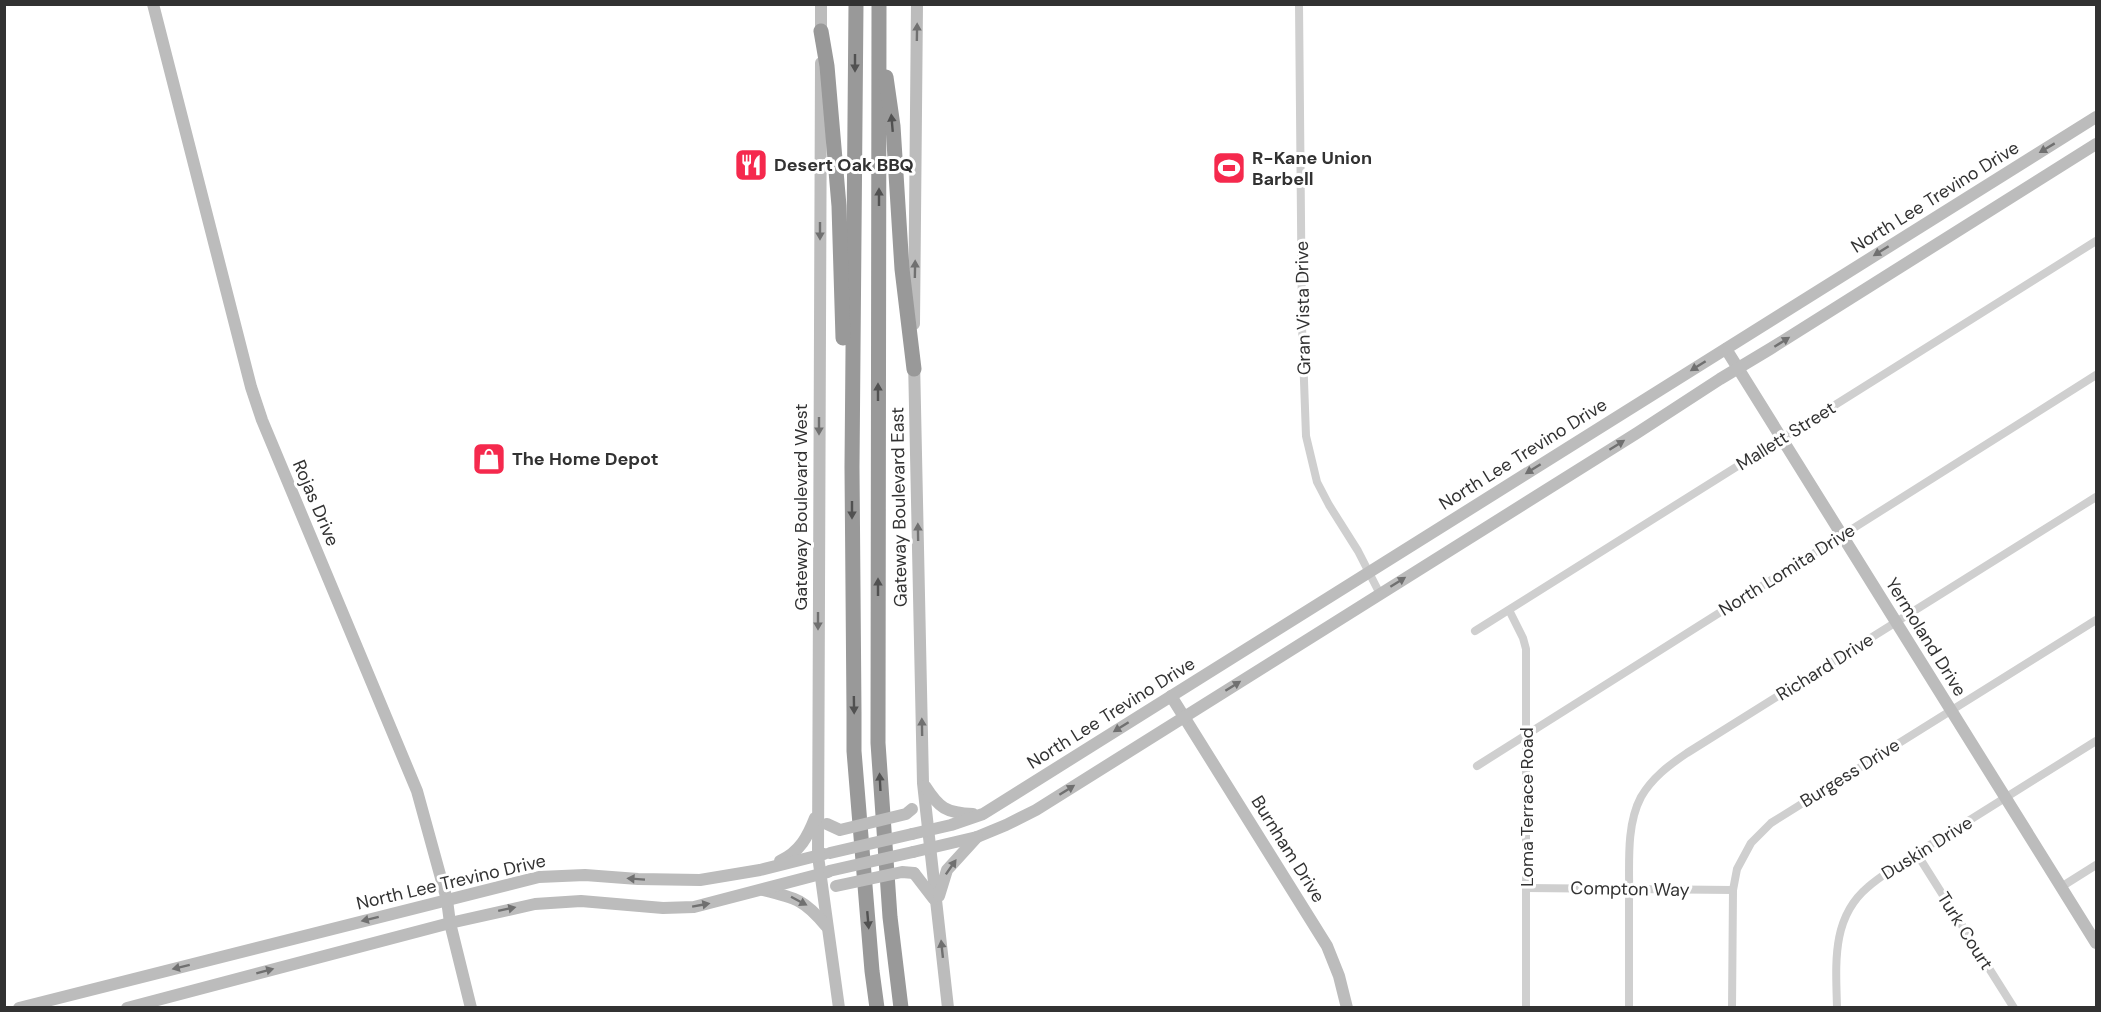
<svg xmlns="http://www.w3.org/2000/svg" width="2101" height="1012" viewBox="0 0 2101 1012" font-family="'DM Sans',sans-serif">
	<rect width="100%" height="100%" fill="#fff"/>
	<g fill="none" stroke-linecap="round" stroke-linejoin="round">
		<g stroke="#cfcfcf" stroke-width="8">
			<polyline points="1299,4 1302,326 1306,436 1317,482 1329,505 1358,551 1380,594"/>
			<polyline points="1509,610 1523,638 1526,649 1526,1008"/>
			<polyline points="1475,631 2096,241"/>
			<polyline points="1477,766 2096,375"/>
			<polyline points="1917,854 2014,1008"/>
			<polyline points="2061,887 2096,865"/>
			<polyline points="1526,888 1733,890"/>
			<path d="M1629 1008C1629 972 1629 937 1629 902 1630 869 1625 827 1641 797 1652 778 1669 765 1687 753L2096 497"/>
			<polyline points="1732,1008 1733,890 1737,869 1751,843 1771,823 2096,620"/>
			<path d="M1837 1008C1836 964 1831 918 1868 887 1877 879 1888 872 1898 865L2096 741"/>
		</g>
		<g stroke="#bcbcbc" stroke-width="12">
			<polyline points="153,4 251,387 262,420 417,791 447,900 450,923 471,1008"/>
			<polyline points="821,39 821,4"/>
			<polyline points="821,63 818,856 839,1008"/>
			<polyline points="914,324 917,4"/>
			<polyline points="1726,349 2096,943"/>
			<polyline points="914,360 923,783 948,1008"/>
			<polyline points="1171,696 1327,946 1339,976 1347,1008"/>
			<path d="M925 786C939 808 946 813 973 814"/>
			<polyline points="912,834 951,825 983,814 2096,117"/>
			<polyline points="913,852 977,837 1006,825 1036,810 1637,433 1720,379 1770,349 2096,144"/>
			<path d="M780 861C800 852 808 836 815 818"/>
			<polyline points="914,873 934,899"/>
			<path d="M763 890C796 898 805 900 826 926"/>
			<polyline points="939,896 947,870 977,837"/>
			<polyline points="19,1008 539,877 585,875 638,879 700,880 760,870 824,854"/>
			<polyline points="127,1008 450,923 535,904 581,901 663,908 694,907 828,872"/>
		</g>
		<g stroke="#999" stroke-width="15">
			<polyline points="856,4 852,467 854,712 854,751 872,971 877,1008"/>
			<polyline points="879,4 878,743 890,917 901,1008"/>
			<polyline points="821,31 827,66 839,206 843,338"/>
			<polyline points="886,77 893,126 902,269 914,369"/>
		</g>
		<g stroke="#bcbcbc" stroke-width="12">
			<polyline points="827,824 840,830 906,814 912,809"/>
			<polyline points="830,853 912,834"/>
			<polyline points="829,871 913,852"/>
			<polyline points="836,886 902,872 914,873"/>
		</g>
	</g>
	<defs><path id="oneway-solid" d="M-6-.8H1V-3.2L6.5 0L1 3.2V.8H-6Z" transform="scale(1.5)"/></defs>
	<g fill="#707070">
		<use href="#oneway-solid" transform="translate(917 32) rotate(-89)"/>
		<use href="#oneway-solid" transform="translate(2047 148) rotate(149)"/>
		<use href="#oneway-solid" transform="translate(820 231) rotate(90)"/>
		<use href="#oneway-solid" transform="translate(1881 251) rotate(148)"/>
		<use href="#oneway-solid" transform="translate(915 269) rotate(-89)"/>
		<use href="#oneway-solid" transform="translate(1782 342) rotate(-32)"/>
		<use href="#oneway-solid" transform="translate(1698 366) rotate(148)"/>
		<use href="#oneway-solid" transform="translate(819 426) rotate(90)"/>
		<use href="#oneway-solid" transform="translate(1617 445) rotate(-32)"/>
		<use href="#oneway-solid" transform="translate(1533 469) rotate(148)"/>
		<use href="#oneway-solid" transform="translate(918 532) rotate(-91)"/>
		<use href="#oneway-solid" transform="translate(1398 582) rotate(-32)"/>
		<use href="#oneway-solid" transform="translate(818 621) rotate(90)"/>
		<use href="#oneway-solid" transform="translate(1233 686) rotate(-32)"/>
		<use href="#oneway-solid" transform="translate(922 727) rotate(-91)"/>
		<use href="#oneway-solid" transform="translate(1121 727) rotate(148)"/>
		<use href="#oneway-solid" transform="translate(1067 790) rotate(-32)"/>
		<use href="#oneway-solid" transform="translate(951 867) rotate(-55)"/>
		<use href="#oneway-solid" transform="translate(636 879) rotate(-176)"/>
		<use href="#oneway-solid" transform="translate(799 901) rotate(28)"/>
		<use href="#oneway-solid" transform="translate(701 905) rotate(-10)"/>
		<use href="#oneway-solid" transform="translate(507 909) rotate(-12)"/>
		<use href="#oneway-solid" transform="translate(370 919) rotate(166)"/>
		<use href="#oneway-solid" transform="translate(942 949) rotate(-96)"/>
		<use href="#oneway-solid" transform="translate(181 967) rotate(166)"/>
		<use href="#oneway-solid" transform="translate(265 971) rotate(-15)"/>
	</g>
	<g fill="#515151">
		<use href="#oneway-solid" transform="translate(855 63) rotate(90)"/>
		<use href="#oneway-solid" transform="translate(892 123) rotate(-95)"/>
		<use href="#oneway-solid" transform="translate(879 197) rotate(-90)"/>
		<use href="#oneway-solid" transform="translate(878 392) rotate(-90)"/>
		<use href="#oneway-solid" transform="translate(852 510) rotate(90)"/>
		<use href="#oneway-solid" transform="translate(878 587) rotate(-90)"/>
		<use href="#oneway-solid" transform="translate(854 705) rotate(89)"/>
		<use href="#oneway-solid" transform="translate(880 782) rotate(-93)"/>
		<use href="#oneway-solid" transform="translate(868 920) rotate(85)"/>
	</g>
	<defs>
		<g id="restaurant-square" transform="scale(1.725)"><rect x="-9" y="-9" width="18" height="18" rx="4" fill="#f5294d" stroke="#fff"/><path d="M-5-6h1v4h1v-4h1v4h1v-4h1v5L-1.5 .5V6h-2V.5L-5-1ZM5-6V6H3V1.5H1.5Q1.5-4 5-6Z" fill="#fff"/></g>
		<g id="stadium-square" transform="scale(1.725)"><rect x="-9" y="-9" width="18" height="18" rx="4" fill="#f5294d" stroke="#fff"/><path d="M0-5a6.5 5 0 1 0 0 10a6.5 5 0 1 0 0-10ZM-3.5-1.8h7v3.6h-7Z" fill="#fff"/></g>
		<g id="shop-square" transform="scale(1.725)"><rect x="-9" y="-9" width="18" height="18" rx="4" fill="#f5294d" stroke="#fff"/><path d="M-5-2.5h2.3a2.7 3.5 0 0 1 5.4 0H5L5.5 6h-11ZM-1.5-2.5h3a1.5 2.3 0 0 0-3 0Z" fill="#fff"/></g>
	</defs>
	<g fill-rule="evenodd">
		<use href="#restaurant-square" x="751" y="165"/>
		<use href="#stadium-square" x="1229" y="168"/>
		<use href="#shop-square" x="489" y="459"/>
	</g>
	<g text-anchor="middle" stroke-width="6" stroke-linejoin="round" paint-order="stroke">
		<g font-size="18" font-weight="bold" fill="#323232" stroke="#fff" text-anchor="start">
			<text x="1252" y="164">R-Kane Union<tspan x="1252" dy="21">Barbell</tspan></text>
			<text x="774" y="171">Desert Oak BBQ</text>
			<text x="512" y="465">The Home Depot</text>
		</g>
		<g font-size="18" fill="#323232" stroke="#fff">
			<text transform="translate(1935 197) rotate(-32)" y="6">North Lee Trevino Drive</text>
			<text transform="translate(1303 308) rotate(-91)" y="6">Gran Vista Drive</text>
			<text transform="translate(1786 436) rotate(-32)" y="6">Mallett Street</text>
			<text transform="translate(1523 454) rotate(-32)" y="6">North Lee Trevino Drive</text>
			<text transform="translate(316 503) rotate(67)" y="6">Rojas Drive</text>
			<text transform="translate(801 507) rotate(-90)" y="6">Gateway Boulevard West</text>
			<text transform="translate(899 507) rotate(-91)" y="6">Gateway Boulevard East</text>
			<text transform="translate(1787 570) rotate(-32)" y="6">North Lomita Drive</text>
			<text transform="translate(1926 637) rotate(58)" y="6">Yermoland Drive</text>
			<text transform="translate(1825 667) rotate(-32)" y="6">Richard Drive</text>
			<text transform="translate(1111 713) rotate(-32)" y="6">North Lee Trevino Drive</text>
			<text transform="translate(1850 773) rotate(-32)" y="6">Burgess Drive</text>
			<text transform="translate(1527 807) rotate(-90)" y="6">Loma Terrace Road</text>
			<text transform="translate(1927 848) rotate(-32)" y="6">Duskin Drive</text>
			<text transform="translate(1288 849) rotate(58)" y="6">Burnham Drive</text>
			<text transform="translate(451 882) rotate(-13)" y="6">North Lee Trevino Drive</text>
			<text transform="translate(1630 889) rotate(1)" y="6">Compton Way</text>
			<text transform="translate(1965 931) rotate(58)" y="6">Turk Court</text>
		</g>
	</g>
	<rect width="2101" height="1012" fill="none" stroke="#323232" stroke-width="12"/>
</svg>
